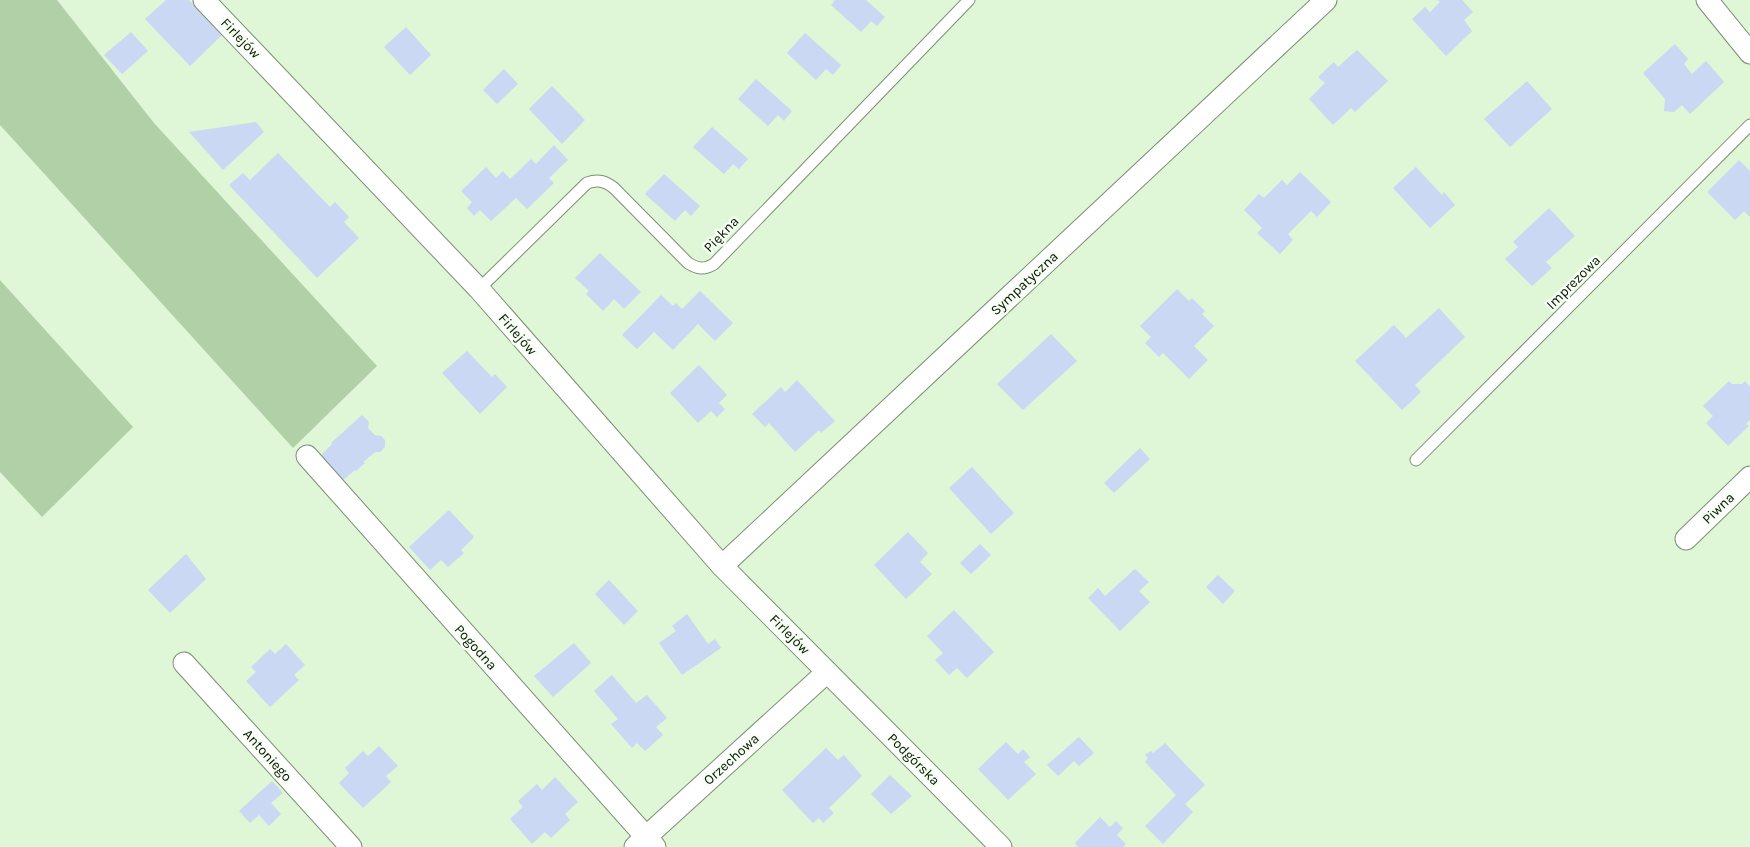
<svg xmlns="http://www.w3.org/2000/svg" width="1750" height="847" viewBox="0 0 1750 847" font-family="Karla,sans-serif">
	<rect width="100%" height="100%" fill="#dff6d7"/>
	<g fill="#b1d0a7">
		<polygon points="0,0 57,0 154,123 377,366 293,448 0,125"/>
		<polygon points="0,280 133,427 42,517 0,472"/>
	</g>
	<g fill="#cbd8f3">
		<polygon points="166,0 189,0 222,35 190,66 145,19"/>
		<polygon points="835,0 866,0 885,17 877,26 871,21 861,32 831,5"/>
		<polygon points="1438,0 1462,0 1473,12 1464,20 1472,31 1446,56 1412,19 1425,7 1430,12 1440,2"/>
		<polygon points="406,27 431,55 410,75 384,47"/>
		<polygon points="131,32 148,51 122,74 104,55"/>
		<polygon points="805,33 841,65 833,75 826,69 816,80 787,53"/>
		<polygon points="1675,44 1688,59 1684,64 1692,74 1706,61 1724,82 1690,114 1682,105 1674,112 1664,111 1665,99 1643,73"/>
		<polygon points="1357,50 1388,81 1355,112 1351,108 1333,125 1309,99 1325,83 1318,77 1334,62 1338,67"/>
		<polygon points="504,69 518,84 497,104 483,90"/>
		<polygon points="756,79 792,111 784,121 778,115 768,126 738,99"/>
		<polygon points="1527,81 1552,109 1510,147 1484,119"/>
		<polygon points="552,86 585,120 562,144 529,109"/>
		<polygon points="256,122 264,132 223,170 189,132"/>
		<polygon points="712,127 748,159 739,169 733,164 724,174 693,147"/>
		<polygon points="554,145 568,160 549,178 554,183 527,209 516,198 491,221 480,210 474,216 467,208 472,202 461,191 486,167 496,178 503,171 510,179 531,159 536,164"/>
		<polygon points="278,153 330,207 335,202 349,217 344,222 359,238 317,278 229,185 243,173 250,180"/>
		<polygon points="1739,160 1750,171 1750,217 1744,211 1735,220 1707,192"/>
		<polygon points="1416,167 1442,195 1444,192 1455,205 1430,228 1393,188"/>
		<polygon points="1300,172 1331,202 1317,217 1311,211 1288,234 1293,240 1280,254 1257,233 1262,228 1244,210 1259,194 1264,198 1282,180 1287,185"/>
		<polygon points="664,174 700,206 691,216 685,210 675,221 645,194"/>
		<polygon points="1549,208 1575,236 1546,262 1552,268 1532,286 1505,259 1518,247 1513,242"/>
		<polygon points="600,253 641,292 624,309 614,299 603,311 586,294 589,291 575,278"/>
		<polygon points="1177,289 1189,301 1192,298 1205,311 1202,314 1214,326 1194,346 1208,360 1189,379 1163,353 1159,357 1145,343 1151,337 1140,326"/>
		<polygon points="700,291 733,323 715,341 698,324 673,350 654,332 637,349 622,335 661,295 673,306 676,303 682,309"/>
		<polygon points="1439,308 1465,337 1415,385 1421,392 1402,410 1355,361 1394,325 1406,338"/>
		<polygon points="1051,334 1077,361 1023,410 997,384"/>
		<polygon points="467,351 492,377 495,374 507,387 480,414 442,373"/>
		<polygon points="699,365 727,395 719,403 725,409 717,417 711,411 698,423 670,393"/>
		<polygon points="797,380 835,421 821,433 819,430 795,452 769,423 765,427 752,414 781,387 785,392"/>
		<polygon points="1729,381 1732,384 1742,384 1745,381 1750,387 1750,420 1746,424 1749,426 1728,446 1706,423 1713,416 1703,406"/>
		<polygon points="362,415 369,422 368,428 375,435 381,436 385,440 385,447 380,452 375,452 363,462 365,463 356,471 355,470 342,481 320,456 332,444 331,443"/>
		<polygon points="1140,448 1150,459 1114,493 1104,483"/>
		<polygon points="972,467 1014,513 991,534 949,488"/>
		<polygon points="449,510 474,537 461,550 464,553 448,567 441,560 430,570 409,547"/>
		<polygon points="908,532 928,553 920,562 932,574 906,599 874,565"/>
		<polygon points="980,544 991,555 971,574 960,563"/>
		<polygon points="186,554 206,579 170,613 148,590"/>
		<polygon points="1135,569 1149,582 1139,591 1150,602 1120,631 1088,598 1098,588 1105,596"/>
		<polygon points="1218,575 1235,591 1223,604 1206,587"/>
		<polygon points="609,580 638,611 624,625 595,594"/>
		<polygon points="954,610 994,652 967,678 957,668 949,675 935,660 943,653 927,636"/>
		<polygon points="687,614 708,644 715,639 721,648 682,675 659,643 676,631 672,626"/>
		<polygon points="574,643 591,663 553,697 534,676"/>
		<polygon points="286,644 305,665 294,675 299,680 270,707 246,681 256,672 251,667 270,649 275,654"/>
		<polygon points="612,675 636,703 647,695 667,718 656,727 663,735 645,751 637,743 632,748 611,724 618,719 594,691"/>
		<polygon points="1079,737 1094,753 1079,766 1074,761 1058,776 1047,765"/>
		<polygon points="1006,742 1018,754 1023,749 1030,757 1024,762 1036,774 1008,800 978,769"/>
		<polygon points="1165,743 1205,785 1185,804 1193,812 1163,844 1145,826 1176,795 1145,762 1148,758 1145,755 1151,751 1153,753"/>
		<polygon points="379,746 398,766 386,776 391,782 363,808 339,783 349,773 345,768 363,751 368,756"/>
		<polygon points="826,748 838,760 844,755 862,776 829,808 834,813 823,823 819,818 813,823 782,790"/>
		<polygon points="890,775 912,796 891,814 871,794"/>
		<polygon points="555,777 578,802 565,814 570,820 551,838 545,832 532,844 510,819 523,807 518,801 537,784 542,790"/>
		<polygon points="272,781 283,793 271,803 281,814 269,826 259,815 250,823 239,811"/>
		<polygon points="1100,817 1110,827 1116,821 1123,828 1117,835 1126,844 1123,847 1078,847 1075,843"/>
	</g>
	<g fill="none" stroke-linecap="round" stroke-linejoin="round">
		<g stroke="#7b9074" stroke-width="13">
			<g id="lane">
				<path d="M479 289 587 183C598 179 605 181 614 188L688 263C698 269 704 270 714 264L969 0"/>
				<polyline points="1416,460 1750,125"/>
			</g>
		</g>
		<g stroke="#7b9074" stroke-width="23">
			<g id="street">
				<polyline points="204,0 479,289 722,566 1001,847"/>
				<polyline points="1707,0 1750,53"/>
				<polyline points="307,456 655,847"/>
				<polyline points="1686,539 1750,477"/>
				<polyline points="722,566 1326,0"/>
				<polyline points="184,663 351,847"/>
				<polyline points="635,847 827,672"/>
			</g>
		</g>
		<use href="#lane" stroke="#fff" stroke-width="11"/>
		<use href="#street" stroke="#fff" stroke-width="21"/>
	</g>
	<g text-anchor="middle" stroke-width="5" stroke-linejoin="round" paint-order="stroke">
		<g font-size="14" fill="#0b1208" stroke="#f5fff2">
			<text transform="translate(241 38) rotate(46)" y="5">Firlejów</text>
			<text transform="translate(721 234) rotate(-46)" y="5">Piękna</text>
			<text transform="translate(1573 282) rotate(-45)" y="5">Imprezowa</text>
			<text transform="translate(1024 283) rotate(-43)" y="5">Sympatyczna</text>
			<text transform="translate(518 334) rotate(49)" y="5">Firlejów</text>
			<text transform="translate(1718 508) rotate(-44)" y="5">Piwna</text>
			<text transform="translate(790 634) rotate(45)" y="5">Firlejów</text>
			<text transform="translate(476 647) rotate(48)" y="5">Pogodna</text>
			<text transform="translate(268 755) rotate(48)" y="5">Antoniego</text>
			<text transform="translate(731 759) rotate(-42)" y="5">Orzechowa</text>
			<text transform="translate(914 759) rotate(45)" y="5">Podgórska</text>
		</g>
	</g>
</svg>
